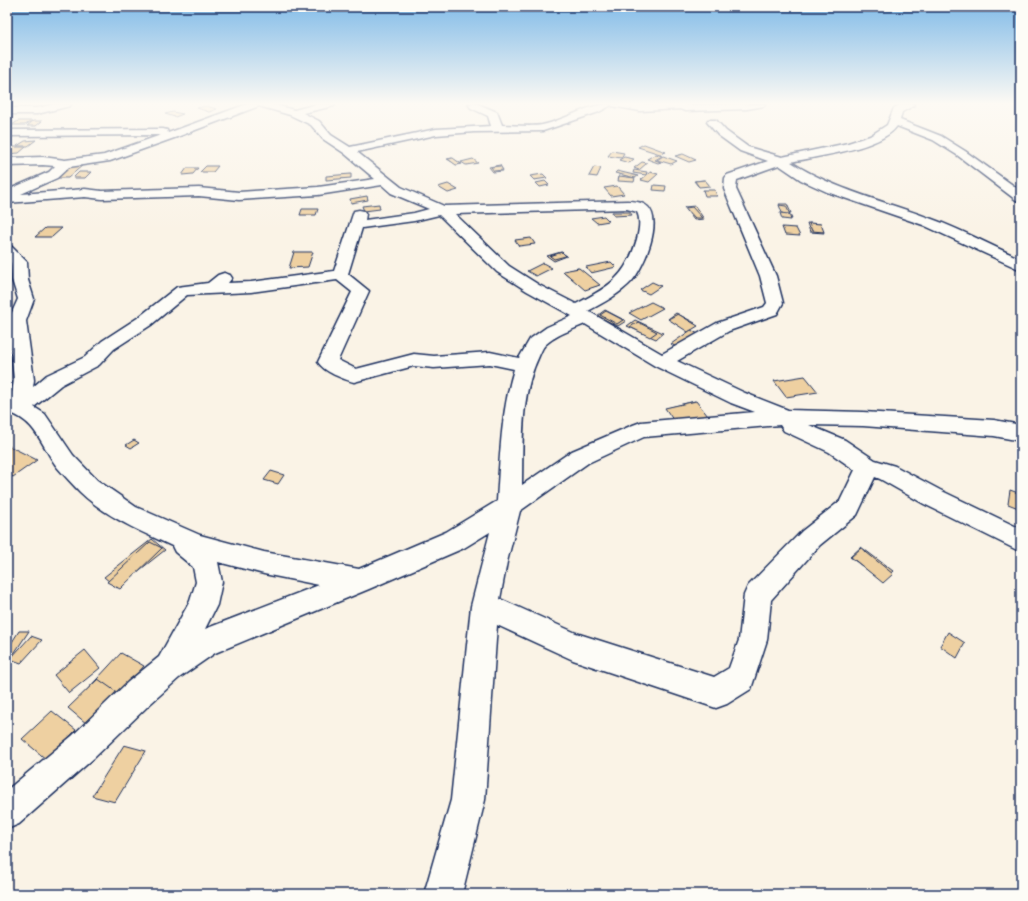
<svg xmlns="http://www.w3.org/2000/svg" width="1028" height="901" viewBox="0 0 1028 901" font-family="Kalam,sans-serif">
	<rect width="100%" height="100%" fill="#faf3e6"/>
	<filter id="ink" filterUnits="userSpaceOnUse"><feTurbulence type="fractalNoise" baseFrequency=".025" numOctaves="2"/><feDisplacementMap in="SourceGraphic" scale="8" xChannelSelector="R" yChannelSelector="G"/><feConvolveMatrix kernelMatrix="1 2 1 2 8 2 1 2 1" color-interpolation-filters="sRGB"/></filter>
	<g filter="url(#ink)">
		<g fill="#eed0a1" stroke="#1b2f5e">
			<polygon points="206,106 217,109 209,112 197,108"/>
			<polygon points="173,112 183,114 175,117 165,114"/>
			<polygon points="18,121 32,121 25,125 12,125"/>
			<polygon points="33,121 42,121 36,126 27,126"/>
			<polygon points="36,140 28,146 17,146 25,141"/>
			<polygon points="644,144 666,152 660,154 638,147"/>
			<polygon points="12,147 26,147 19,153 7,154 7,151"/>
			<polygon points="612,151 624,153 621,158 608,156"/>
			<polygon points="656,154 662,156 655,160 661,162 658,163 647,159"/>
			<polygon points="683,154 696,160 689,162 675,156"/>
			<polygon points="663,156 677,161 671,164 657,160"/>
			<polygon points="624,157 634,159 629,163 619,160"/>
			<polygon points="452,158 462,164 457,165 447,159"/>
			<polygon points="453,158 461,164 456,165 448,159"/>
			<polygon points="473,159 478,163 466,165 461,162"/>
			<polygon points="642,162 647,163 639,170 634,168"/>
			<polygon points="71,165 83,165 68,178 56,178"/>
			<polygon points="500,165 503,171 493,172 489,167"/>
			<polygon points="206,166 218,166 213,172 200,172"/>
			<polygon points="500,166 503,170 494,171 491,167"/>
			<polygon points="594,167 601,168 597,177 589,176"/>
			<polygon points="187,168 198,168 193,174 182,175"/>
			<polygon points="634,170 647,172 646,175 633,173"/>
			<polygon points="617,171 638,176 635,178 615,173"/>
			<polygon points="79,172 91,172 85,178 73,178"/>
			<polygon points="650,172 658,174 649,182 641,180"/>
			<polygon points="351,174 351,178 326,180 326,176"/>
			<polygon points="543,174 547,178 534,180 530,176"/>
			<polygon points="619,176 635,178 634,182 618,181"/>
			<polygon points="704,180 708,185 698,186 694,181"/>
			<polygon points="705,180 710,186 699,187 695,181"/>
			<polygon points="545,181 549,185 540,187 536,183"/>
			<polygon points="448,184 458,190 448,193 438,187"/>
			<polygon points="654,185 666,186 665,191 653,190"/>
			<polygon points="617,186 624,194 611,196 604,188"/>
			<polygon points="703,190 715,190 717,196 705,196"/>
			<polygon points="367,196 368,200 351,203 350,199"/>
			<polygon points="379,204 380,209 364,211 362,206"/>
			<polygon points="779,204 787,204 791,213 784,212"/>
			<polygon points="779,205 786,206 792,219 784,218"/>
			<polygon points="695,206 704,219 694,220 684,207"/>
			<polygon points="692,207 702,218 695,218 686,208"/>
			<polygon points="302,209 318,209 316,215 300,215"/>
			<polygon points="612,212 630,212 632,215 614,216"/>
			<polygon points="780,213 789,214 791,220 782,219"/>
			<polygon points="604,216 609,221 597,223 591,218"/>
			<polygon points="807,223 820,224 824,233 810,232"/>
			<polygon points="809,223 821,224 824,232 812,231"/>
			<polygon points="782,227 796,228 800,236 785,235"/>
			<polygon points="45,228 62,228 52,237 35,237"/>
			<polygon points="531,238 535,244 519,246 515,240"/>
			<polygon points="294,252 313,252 308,267 289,268"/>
			<polygon points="561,252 567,256 554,261 547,256"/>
			<polygon points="562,252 566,256 554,259 550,256"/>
			<polygon points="611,262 616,267 591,273 586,267"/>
			<polygon points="543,263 552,268 536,276 527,271"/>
			<polygon points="578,268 599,285 586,289 564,272"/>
			<polygon points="579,268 600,285 585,290 563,271"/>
			<polygon points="652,282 661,286 649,294 640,290"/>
			<polygon points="651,302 663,308 641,320 629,313"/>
			<polygon points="605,310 626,321 618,326 597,316"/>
			<polygon points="606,311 623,320 617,324 600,315"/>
			<polygon points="676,313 695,323 686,329 668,319"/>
			<polygon points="678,314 698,326 688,332 668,319"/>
			<polygon points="635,320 663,333 656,339 627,326"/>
			<polygon points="638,322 657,332 650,337 630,327"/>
			<polygon points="691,330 700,335 681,349 671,344"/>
			<polygon points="805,376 818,392 786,397 774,381"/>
			<polygon points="695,401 705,413 676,421 667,408"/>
			<polygon points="696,401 708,416 676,424 665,408"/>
			<polygon points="134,440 139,443 131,448 126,445"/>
			<polygon points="9,446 37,460 13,477 7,474 7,447"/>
			<polygon points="271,471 284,475 278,484 264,480"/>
			<polygon points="1010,490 1021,494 1021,509 1008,504"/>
			<polygon points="152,539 165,550 117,588 104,577"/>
			<polygon points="150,542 162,548 120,589 107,582"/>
			<polygon points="861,547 893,571 882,581 850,557"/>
			<polygon points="861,548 893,574 883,583 851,557"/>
			<polygon points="19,631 29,631 13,655 7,655 7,650"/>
			<polygon points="948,632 965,643 957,658 940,646"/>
			<polygon points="31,636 42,640 21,663 10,659"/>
			<polygon points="85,650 100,668 69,693 54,675"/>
			<polygon points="121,653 144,666 97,719 73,705"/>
			<polygon points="98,679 118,693 87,724 68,708"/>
			<polygon points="52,711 76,730 47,760 22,739"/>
			<polygon points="124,745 146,751 115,802 92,796"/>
		</g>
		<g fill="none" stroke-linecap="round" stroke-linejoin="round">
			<g stroke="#1b2f5e" stroke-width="3">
				<g id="minor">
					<polygon points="55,104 71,104 70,106 37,114 7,114 7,108 37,108"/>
					<path d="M247 104H272L294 110 317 104H335L334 106 303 113 319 121 331 135 350 147 436 129 491 126 488 116 471 108 468 104H478L497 112 502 125C515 125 530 127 542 125 566 120 587 104 611 104L610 106 599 112 543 131 474 132 436 135 357 152 401 187 444 206 627 201C634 201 643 202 648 207 663 222 644 267 632 281 620 294 603 303 588 311L662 354 717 323 764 307 767 303 760 276 724 189 725 178 727 175 768 161 740 151 718 135 707 122 708 120H716L726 131 748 147 782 157 848 143 870 136 887 125 894 108 902 104H914L913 106 902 112 900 120 941 136 965 151 1021 191V201L1016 200 957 155 933 140 897 126C881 149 818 156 791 162 834 190 885 201 932 219 962 230 992 246 1021 259V270L923 225 827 192 801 180 779 165 737 180 736 189 776 276 783 303 777 314 729 331 677 361 745 393 788 410 863 412 994 420 1021 425V441L994 436 863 426 809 425 845 440 875 460 895 466 940 490 1021 529V552L924 504 880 479 875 477 857 515 820 545 771 600 767 640 751 689 727 704 716 708 573 660 497 625 485 800 462 894H424L451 800 471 606 490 532 464 548 369 589 215 653 179 678 150 704 94 758 19 824 7 829V790L72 736 128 682 159 657 190 601 196 582 193 567 175 552 172 546C140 531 106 517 80 492 72 484 64 475 57 467 41 445 36 420 7 412V398L11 399 14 380 8 321 18 299 12 280 11 263 7 259V245L12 247 27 262 28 280 34 299 26 321 34 380 33 387 47 375 85 357 102 341 139 317 177 287 208 283 218 275 224 273 230 275 232 278 228 283 251 282 334 271 354 211 359 210 364 211 366 214 365 220 414 213 429 209 391 193 382 185 318 195 239 200 199 196 102 199 85 197 7 203V195H10L9 192 10 189 49 172 55 166 43 165 7 166V158L43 157 65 160 104 155 161 135 7 136V130L163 129 167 130 168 133ZM259 106 290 115 311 125 323 139 344 153 375 179 318 187 239 192 199 188 102 191 85 189 21 194 57 178 69 167 110 161 177 137ZM627 209 637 212C641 220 639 230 637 239 626 277 609 287 576 304L539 285 509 266 455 214ZM439 215 497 272 527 291 572 316 547 327 530 339 519 358 490 352 434 356 414 354 356 369 338 360 369 291 348 274 362 228 414 221ZM337 280 352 292 318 362C324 372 343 379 354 382L414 366 434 368 490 364 514 369C501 412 500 456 497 501L446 532 359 569 264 552 200 535 136 507 97 480 73 455 45 414 34 407 61 385 99 365 114 349 151 325 187 295 251 292ZM585 324 655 366 731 403 755 412 641 422 633 425 572 451 522 485C523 442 520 395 539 356 541 352 542 348 545 345 556 335 571 330 585 324ZM780 425 784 431 829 452 855 470 840 501 802 531 748 586 744 595 739 640 729 668 714 677 576 633 500 599 507 562 520 511 588 463 644 437ZM218 562 264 574 319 585 205 629 217 605 222 582Z"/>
					<polygon points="611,104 684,104 685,105 765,104 764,106 747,109 685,111 680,109 640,111 612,106"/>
				</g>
			</g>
			<use href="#minor" fill="#fdfcf7" fill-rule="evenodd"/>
		</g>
	</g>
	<linearGradient id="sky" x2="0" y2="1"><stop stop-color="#81bbe8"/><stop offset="0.45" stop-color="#fdfaf4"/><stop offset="1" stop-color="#fdfaf4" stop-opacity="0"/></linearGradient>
	<rect width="1028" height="230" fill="url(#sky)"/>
	<rect width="1028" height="901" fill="none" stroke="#fdfcf7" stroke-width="24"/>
	<rect x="12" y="12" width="1004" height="877" fill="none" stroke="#1b2f5e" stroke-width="1.5" filter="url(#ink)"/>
</svg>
